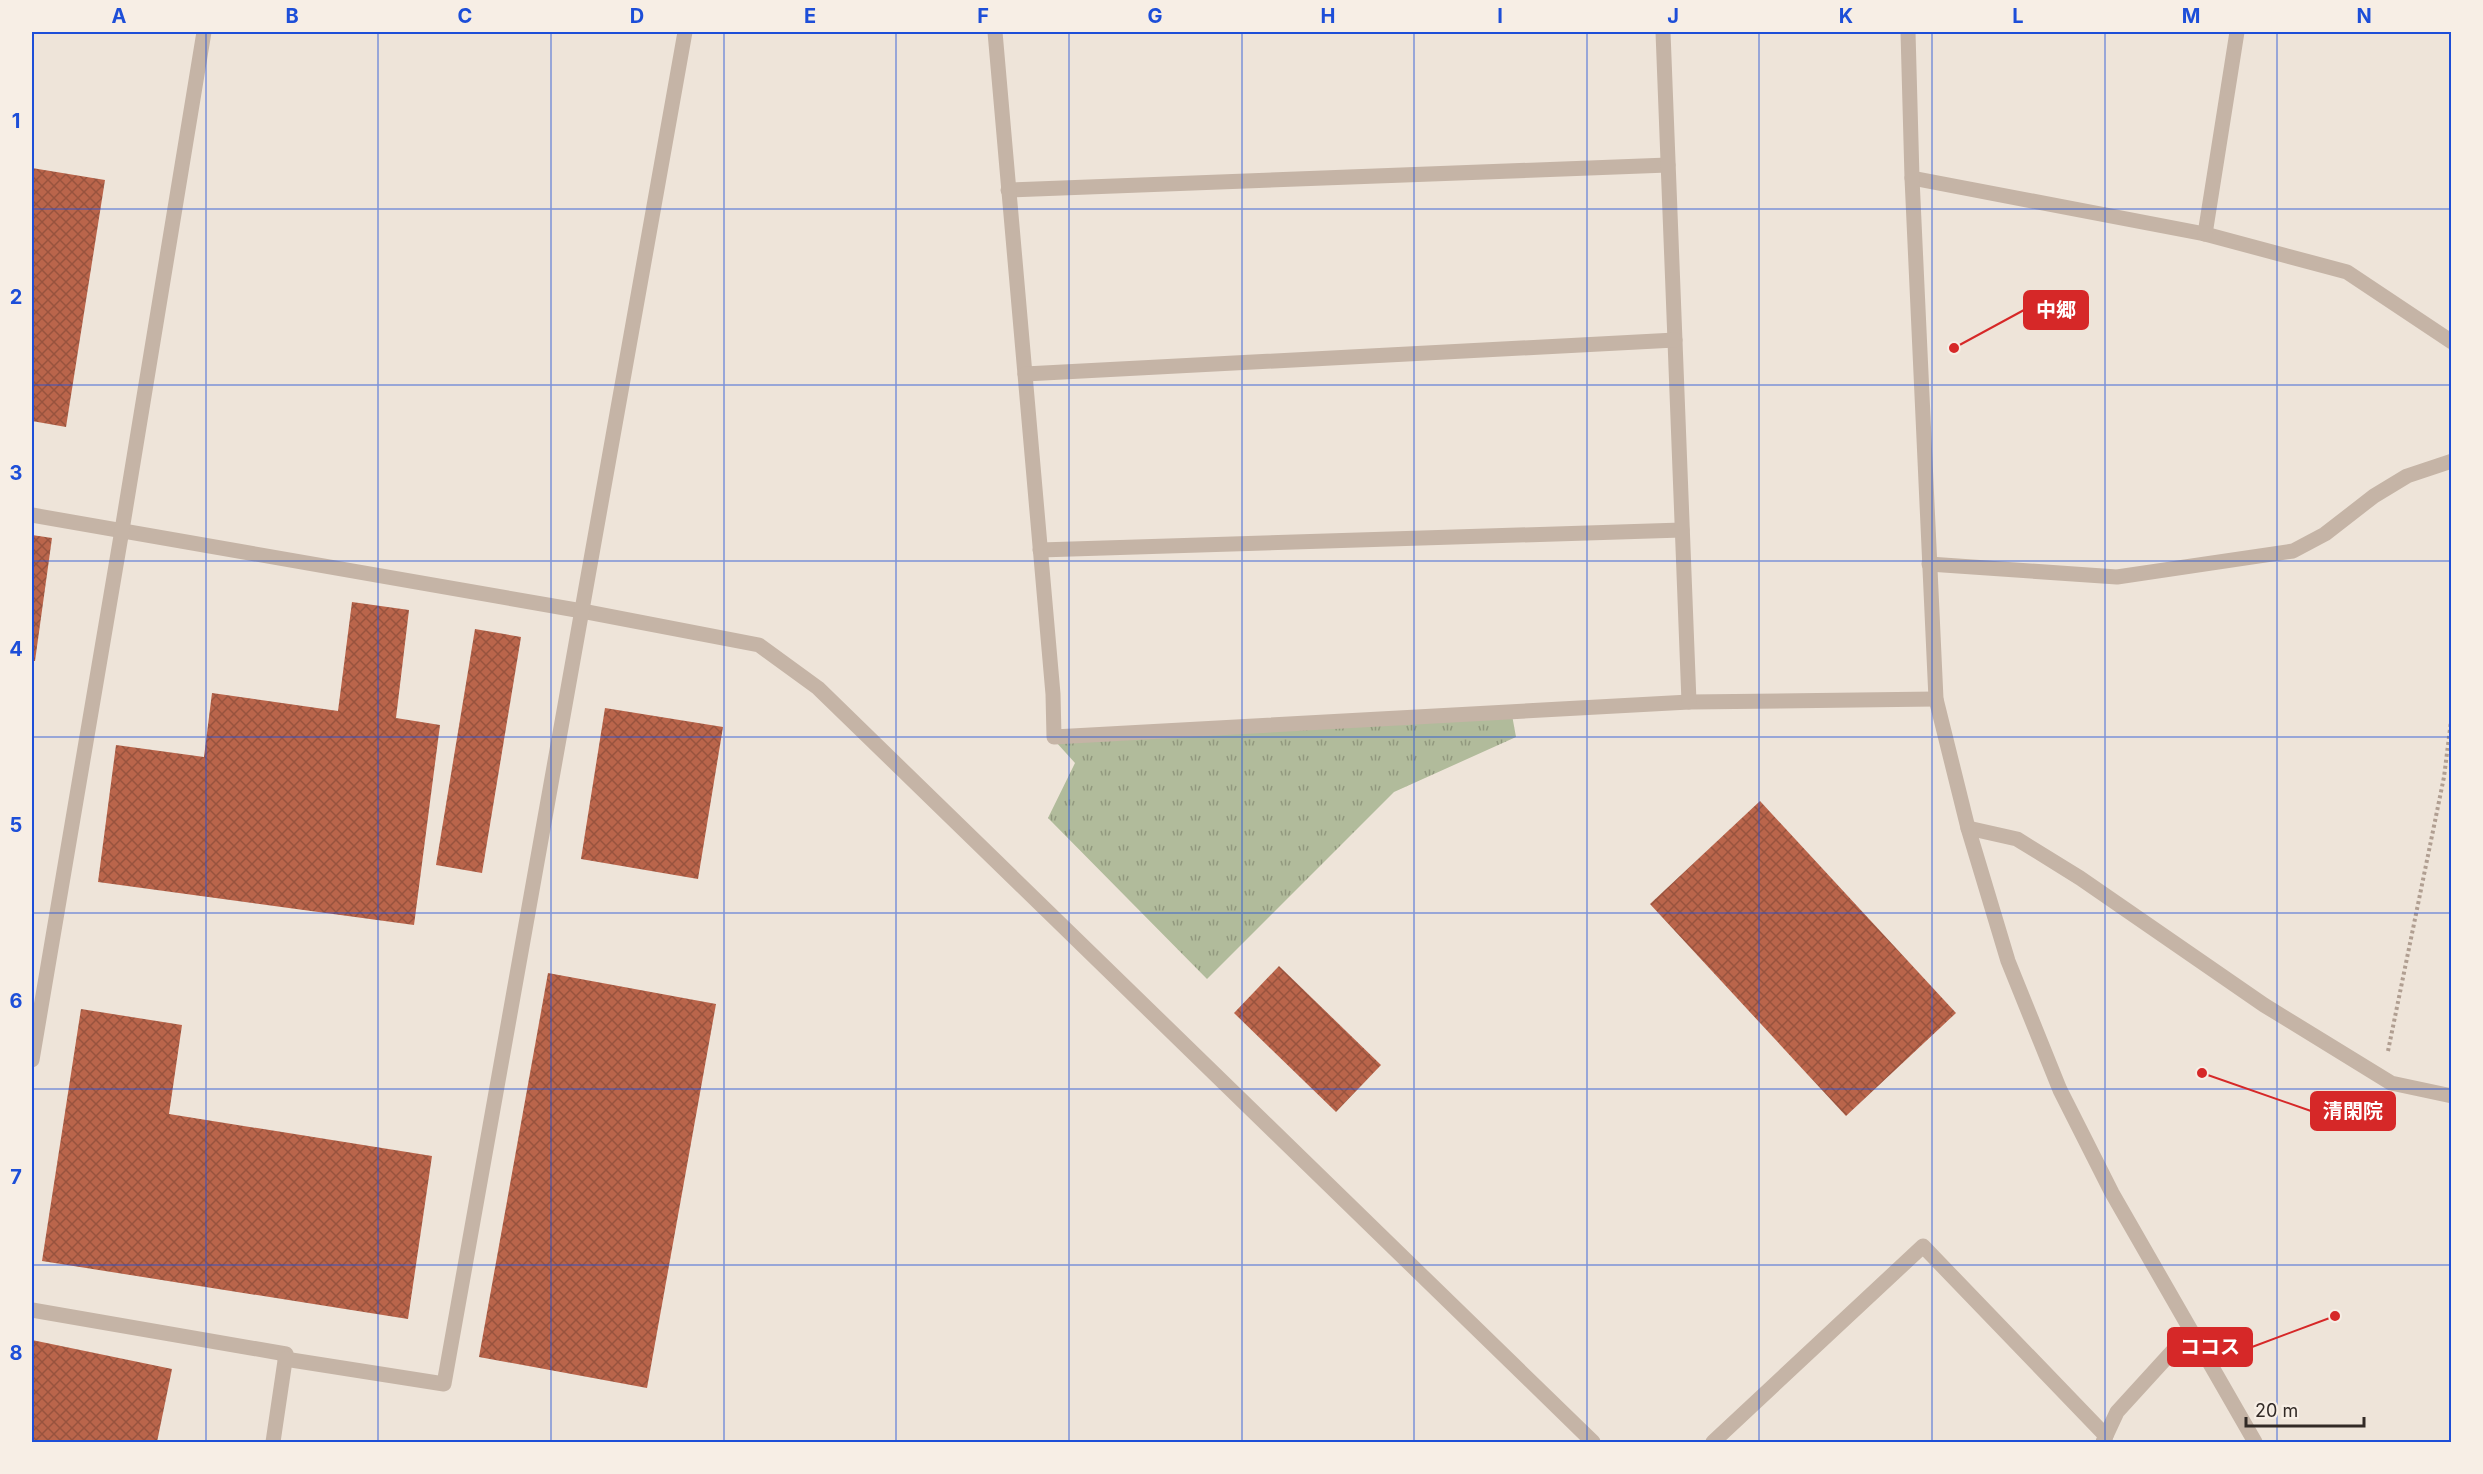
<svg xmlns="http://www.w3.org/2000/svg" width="2483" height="1474" viewBox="0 0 2483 1474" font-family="Inter,'Noto Sans JP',sans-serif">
	<defs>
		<pattern id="grass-tufts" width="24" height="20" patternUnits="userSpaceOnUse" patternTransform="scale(1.5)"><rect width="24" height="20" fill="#b1bb9b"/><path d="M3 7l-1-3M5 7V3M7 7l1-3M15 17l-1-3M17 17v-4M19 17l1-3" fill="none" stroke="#91987e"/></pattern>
		<pattern id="building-cross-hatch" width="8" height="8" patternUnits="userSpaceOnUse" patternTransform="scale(1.5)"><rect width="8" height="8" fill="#ba654b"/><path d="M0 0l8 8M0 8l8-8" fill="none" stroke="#98533e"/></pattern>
	</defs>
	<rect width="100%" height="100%" fill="#eee4d9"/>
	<polygon fill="url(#grass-tufts)" points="1512,715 1516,737 1394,792 1207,979 1048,818 1075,763 1056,742"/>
	<g fill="url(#building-cross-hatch)">
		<polygon points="32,168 105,180 66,427 32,421"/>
		<polygon points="32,535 52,538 35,661 32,661"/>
		<polygon points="352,602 409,610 396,718 440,725 414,925 98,882 116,745 204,757 212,693 338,711"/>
		<polygon points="475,629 521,637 482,873 436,865"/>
		<polygon points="605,708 723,727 698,879 581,859"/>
		<polygon points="1760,801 1956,1013 1846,1116 1650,904"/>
		<polygon points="1279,966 1381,1065 1336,1112 1234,1013"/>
		<polygon points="548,973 716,1004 647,1388 479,1357"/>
		<polygon points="81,1009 182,1025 169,1114 432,1156 408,1319 42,1261"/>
		<polygon points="32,1340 172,1369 157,1442 32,1442"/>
	</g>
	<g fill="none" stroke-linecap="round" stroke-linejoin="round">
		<polyline stroke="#b09e91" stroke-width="4" stroke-dasharray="3 3" stroke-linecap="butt" points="2388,1051 2444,777 2452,713"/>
		<g stroke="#c5b4a6" stroke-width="15">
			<polyline points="1008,190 1668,165"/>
			<polyline points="32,515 582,611 759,645 818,688 1593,1442"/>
			<polyline points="1040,550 1682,530"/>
			<polyline points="1929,564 2117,577 2293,551 2325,534 2374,496 2407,476 2452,461"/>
			<polyline points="32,1060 122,530 204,32"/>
			<polyline points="32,1310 286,1354 273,1442"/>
			<polyline points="285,1359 444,1384 685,32"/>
			<polyline points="1713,1442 1923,1246 2106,1436"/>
			<polyline points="2103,1442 2117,1412 2190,1332"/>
		</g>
		<g stroke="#c5b4a6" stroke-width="15">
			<polyline points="995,32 1053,694 1054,737 1689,702 1936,699"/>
			<polyline points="1663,32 1689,702"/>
			<polyline points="1912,178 2205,234 2347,272 2452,342"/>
			<polyline points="2205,234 2237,32"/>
			<polyline points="1025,374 1675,340"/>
			<polyline points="1968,828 2017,839 2080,878 2264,1005 2391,1083 2452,1096"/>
		</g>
		<polyline stroke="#c5b4a6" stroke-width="15" points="1908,32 1912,178 1936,699 1968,828 2008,961 2060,1090 2112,1193 2255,1442"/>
	</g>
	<path fill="none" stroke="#1d4ed8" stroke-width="1.5" stroke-opacity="0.55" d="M206 32V1442M378 32V1442M551 32V1442M724 32V1442M896 32V1442M1069 32V1442M1242 32V1442M1414 32V1442M1587 32V1442M1759 32V1442M1932 32V1442M2105 32V1442M2277 32V1442M32 209H2452M32 385H2452M32 561H2452M32 737H2452M32 913H2452M32 1089H2452M32 1265H2452"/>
	<path fill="none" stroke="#d62828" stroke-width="2" d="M1954 348L2024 310M2202 1073L2311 1111M2335 1316L2252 1347"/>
	<g fill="#d62828" stroke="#f7eee5" stroke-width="2">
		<circle cx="1954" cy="348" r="6"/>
		<circle cx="2202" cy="1073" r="6"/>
		<circle cx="2335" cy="1316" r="6"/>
	</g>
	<g fill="#d62828" stroke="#d62828" stroke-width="2">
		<rect x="2024" y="291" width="64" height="38" rx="6"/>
		<rect x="2311" y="1092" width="84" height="38" rx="6"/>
		<rect x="2168" y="1328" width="84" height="38" rx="6"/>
	</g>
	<g font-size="20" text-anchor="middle" font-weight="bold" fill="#fff">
		<text x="2056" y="317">中郷</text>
		<text x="2353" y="1118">清閑院</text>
		<text x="2210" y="1354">ココス</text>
	</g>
	<rect width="2483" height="1474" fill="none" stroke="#f7eee5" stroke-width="66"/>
	<path d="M2246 1417v9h118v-9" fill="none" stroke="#322a26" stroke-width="3"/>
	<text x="2255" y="1417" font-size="18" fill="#322a26" stroke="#f7eee5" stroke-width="4.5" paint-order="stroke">20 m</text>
	<rect x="33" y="33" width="2417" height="1408" fill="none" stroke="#1d4ed8" stroke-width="2"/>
	<g font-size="20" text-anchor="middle" font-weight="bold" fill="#1d4ed8">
		<text x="119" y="23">A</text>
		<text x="292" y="23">B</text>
		<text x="465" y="23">C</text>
		<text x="637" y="23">D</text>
		<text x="810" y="23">E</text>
		<text x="983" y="23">F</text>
		<text x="1155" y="23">G</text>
		<text x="1328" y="23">H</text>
		<text x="1500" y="23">I</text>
		<text x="1673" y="23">J</text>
		<text x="1846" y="23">K</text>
		<text x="2018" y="23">L</text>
		<text x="2191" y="23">M</text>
		<text x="2364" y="23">N</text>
		<text x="16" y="128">1</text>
		<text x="16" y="304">2</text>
		<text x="16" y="480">3</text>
		<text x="16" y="656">4</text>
		<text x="16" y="832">5</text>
		<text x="16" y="1008">6</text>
		<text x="16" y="1184">7</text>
		<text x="16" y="1360">8</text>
	</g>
</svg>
